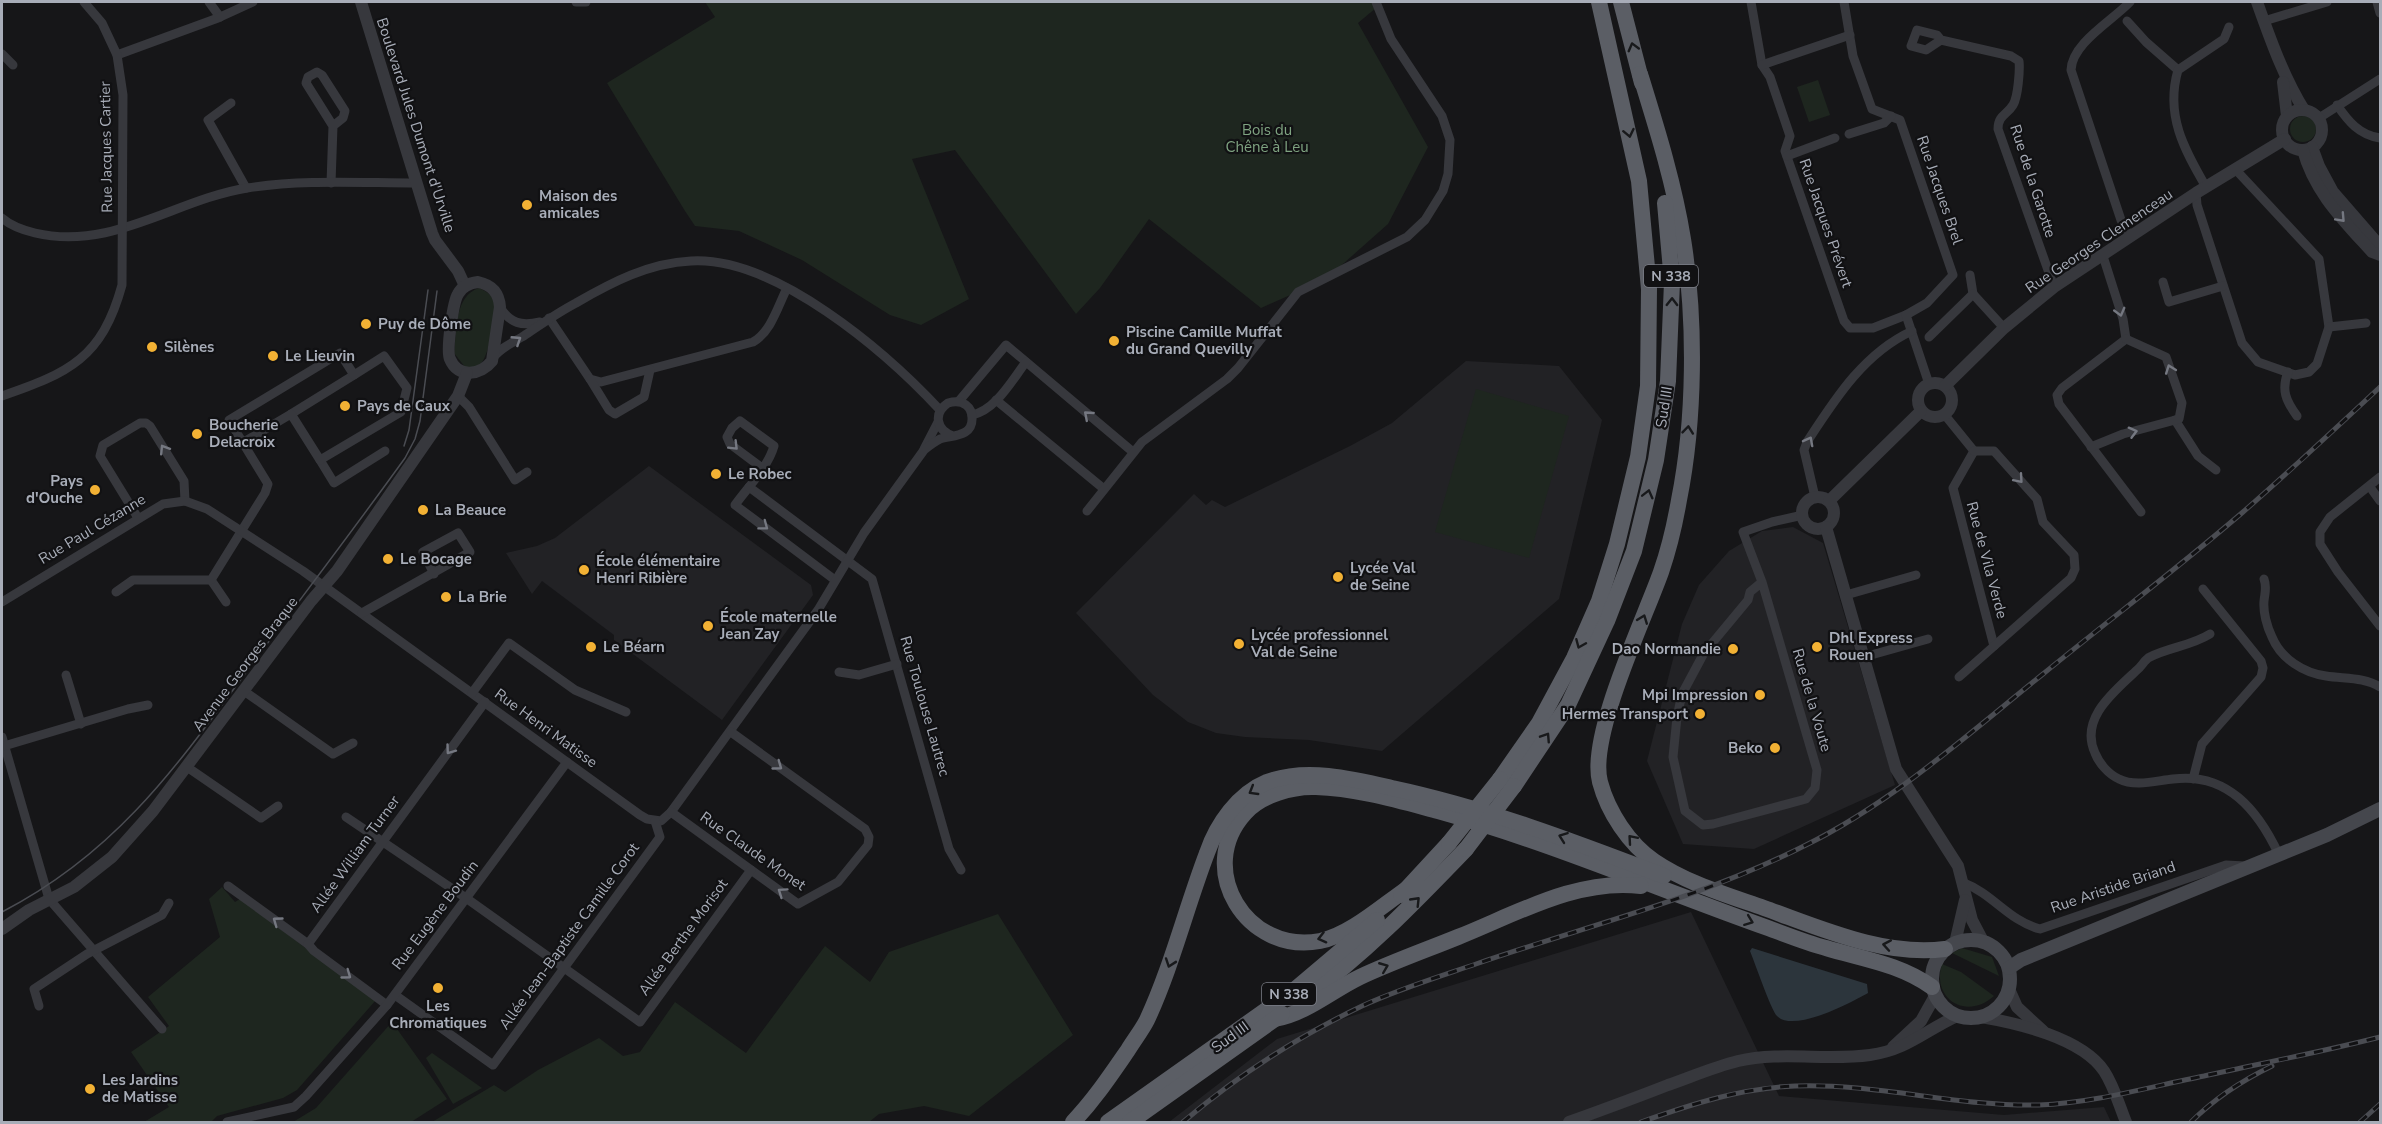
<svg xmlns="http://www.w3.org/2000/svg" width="2382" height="1124" viewBox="0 0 2382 1124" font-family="'Nunito Sans',sans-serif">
	<rect width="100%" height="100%" fill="#161618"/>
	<g fill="#222225">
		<polygon points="1466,361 1559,366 1602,420 1559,599 1382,751 1309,740 1245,737 1216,733 1188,722 1153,695 1076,613 1194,494 1206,505 1212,500 1225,507 1350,446 1392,423"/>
		<polygon points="649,466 811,585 813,595 722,720 614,640 614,635 542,581 532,594 506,553 537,546 555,538"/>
		<polygon points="1793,527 1823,543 1895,785 1754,849 1683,844 1647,761 1682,624 1699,585 1729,551 1762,531"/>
		<polygon points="1691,912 1779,1096 2004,1115 2104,1107 2111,1122 1169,1122 1277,1039"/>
	</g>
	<g fill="#1e261f">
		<polygon points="705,2 1383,2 1358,23 1428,147 1388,224 1326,279 1261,308 1149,219 1100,288 1076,314 955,150 912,159 969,299 921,325 890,315 802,260 739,231 695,226 685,211 607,83 715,17"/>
		<polygon points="1818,80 1830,115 1809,122 1797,87"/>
		<circle cx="2303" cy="129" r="13"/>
		<path d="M479 288C485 291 490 293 493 299 498 307 489 355 482 362 477 368 472 367 465 367L454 353C457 331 454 296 479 288Z"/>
		<polygon points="1476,389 1569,416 1529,558 1435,532"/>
		<polygon points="222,887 235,902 240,899 376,1000 297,1090 283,1098 217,1116 211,1122 144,1122 169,1107 131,1052 169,1026 148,997 220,937 209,899"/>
		<polygon points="998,914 1073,1035 969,1116 924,1106 879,1114 869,1122 432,1122 494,1085 505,1092 538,1070 599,1038 623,1056 640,1052 675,1002 746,1053 825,946 870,982 889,952"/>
		<polygon points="1962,948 1992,957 1999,976 1952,953"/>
		<path d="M1942 964 1961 972 1994 996C1966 1021 1931 999 1942 964Z"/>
		<polygon points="392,1022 447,1099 411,1122 293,1122 316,1108"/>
		<polygon points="432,1053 482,1088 453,1104 426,1058"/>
	</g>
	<path fill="#2c353c" d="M1752 948 1867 984 1868 993C1850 1003 1794 1033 1777 1016 1771 1010 1755 963 1750 951Z"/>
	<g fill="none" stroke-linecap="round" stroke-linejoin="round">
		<g stroke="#37383d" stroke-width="9">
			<polyline points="209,2 220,17"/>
			<polyline points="576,2 586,2"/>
			<polyline points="1751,2 1762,65 1770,77 1790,136 1785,151 1844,321 1850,328 1873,328 1906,315"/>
			<polyline points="1844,2 1853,56 1872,109 1900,120 1953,275 1927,303 1906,315 1929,384"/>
			<path d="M2130 2C2112 21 2072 43 2071 70L2121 220 2131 237"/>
			<polyline points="2377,2 2380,13"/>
			<polyline points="2127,21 2146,42 2178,70"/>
			<polyline points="2264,21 2327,2"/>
			<path d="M1941 40 1926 50 1911 46 1917 30 1937 35 1941 40 2011 56 2019 61C2020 70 2018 97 2013 105 2007 115 1998 115 1998 129L2054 287"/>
			<polyline points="2,54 13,65"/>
			<polyline points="117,55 218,18 253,2"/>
			<polyline points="1762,65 1850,35"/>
			<polyline points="231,103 208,120 246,188"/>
			<path d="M2337 105C2348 121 2359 135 2380 138"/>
			<polyline points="2319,118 2380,79"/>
			<polyline points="1849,134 1884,123 1891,116"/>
			<polyline points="1787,156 1835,138"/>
			<polyline points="331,183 333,126 306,83 308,77 317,72 322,75 345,111 343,118 333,126"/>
			<path d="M2206 187C2184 149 2165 115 2178 70L2224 39 2229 27"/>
			<polyline points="2196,193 2197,205 2242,343 2258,362 2295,375 2309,372 2317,364 2329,327 2319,259 2236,170"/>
			<path d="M2 218C11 226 23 230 35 233 113 251 174 200 247 188 303 179 361 183 417 183"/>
			<polyline points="2103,256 2123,319 2126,339 2062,388 2057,395 2059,404 2141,512"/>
			<polyline points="1970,275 1973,294"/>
			<polyline points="2163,282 2169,302 2223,286"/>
			<path d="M500 307C510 324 522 326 540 322"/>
			<path d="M549 318 590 379 601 382 753 342C771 332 778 306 787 288"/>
			<polyline points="2329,327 2366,323"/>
			<polyline points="1929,337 1973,294 2004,328"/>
			<path d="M493 358C500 348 512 343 522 337 540 325 557 313 576 303 612 282 649 263 691 261 775 256 886 352 940 410"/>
			<path d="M2288 372C2281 390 2286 401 2297 416"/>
			<polyline points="590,379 609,410 615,414 644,397 650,370"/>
			<path d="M2 396C69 373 102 358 122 285L123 95 117 55 102 23 84 2"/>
			<polyline points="458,396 469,407 515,480 527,472"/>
			<polyline points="996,400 1104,489"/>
			<polyline points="959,401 1006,345 1133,452"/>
			<polyline points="291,414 354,375"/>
			<polyline points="1944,414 1974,451"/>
			<path d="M972 415C996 410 1012 380 1026 362"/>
			<polyline points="2175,420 2198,456 2216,470"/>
			<polyline points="2091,447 2123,434 2179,419 2182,403 2166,357 2126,339"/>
			<polyline points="924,449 938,422"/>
			<polyline points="1974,451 1953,488 1994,646"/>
			<polyline points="320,460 334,483 385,451"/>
			<path d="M762 468 730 444 727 437 732 428 740 421 774 446C768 467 748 487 735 505L835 580"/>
			<polyline points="2380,477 2330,517 2320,532 2320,544 2338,572 2380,626"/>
			<polyline points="749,487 872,579 949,849 961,870"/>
			<polyline points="2370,487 2380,501"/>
			<path d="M1815 497 1804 450 1807 442C1835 399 1864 353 1912 331"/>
			<polyline points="1087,511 1142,442 1227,379 1238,368 1298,292 1407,237 1425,220 1443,191 1448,174 1450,140 1442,116 1391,39 1376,2"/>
			<polyline points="138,518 100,456 103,445 140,423 146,423 150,426 184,481 185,501"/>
			<path d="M2264 579C2267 587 2265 592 2264 601 2263 612 2267 627 2272 637 2281 659 2304 673 2326 676 2345 679 2364 677 2380 687"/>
			<polyline points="211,580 226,602"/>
			<polyline points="1762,582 1750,592 1748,600 1704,653 1682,694 1677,717 1673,757 1685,811 1703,825 1713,824 1806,799 1815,788 1817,770 1762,582 1743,532 1772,522 1803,515"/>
			<polyline points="116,592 133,580 211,580 265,493 268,484 229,420 340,353 354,375 384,356 407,388 401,412 320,460 291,414 242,443"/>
			<polyline points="1846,595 1916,575"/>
			<path d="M2 602 163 504 185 501 207 509 303 571 640 815 647 819 661 821 671 812 818 610 864 533 924 450C929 446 934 442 940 439 952 435 973 437 972 418 972 413 970 408 966 405 961 401 955 401 948 403 933 413 936 430 953 436"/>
			<polyline points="362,613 470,552 458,533 423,552 434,574"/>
			<path d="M2210 634C2191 646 2169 647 2150 657 2145 659 2142 666 2137 670 2115 691 2079 718 2095 753 2099 763 2108 774 2119 779 2135 787 2155 781 2173 779 2227 772 2258 810 2279 855"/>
			<polyline points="1864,657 1928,639"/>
			<polyline points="839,672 859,675 897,664"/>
			<polyline points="66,675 81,724"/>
			<polyline points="1959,677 2071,578 2075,569 2074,555 2043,522 2037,499 1994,451 1974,451"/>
			<polyline points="244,691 333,754 353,743"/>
			<polyline points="472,693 509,643 575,690 626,712"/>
			<polyline points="2,737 49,899 162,1029"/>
			<polyline points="4,746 128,709 148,705"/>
			<polyline points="187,767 261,818 278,806"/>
			<polyline points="2193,779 2202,744 2261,677 2263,668 2261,661 2203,589"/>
			<polyline points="671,812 798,904 838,882 868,845 869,837 865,829 731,732"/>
			<polyline points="346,817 466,898 640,1022 751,870"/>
			<path d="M1964 883C1993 894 2009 921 2040 929L2226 865 2245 866"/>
			<polyline points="228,886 308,944 485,702"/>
			<polyline points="308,944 314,951 387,1005"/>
			<polyline points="395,995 493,1065 660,837 655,821"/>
			<polyline points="39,1006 34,989 87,954 162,915 169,903"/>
			<polyline points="227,1122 294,1107 306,1096 387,1005 567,762"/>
		</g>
		<g stroke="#37383d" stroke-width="12">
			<polyline points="361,2 432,233 435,240 458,271 465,286"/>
			<path d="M2257 2C2270 38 2283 76 2304 110"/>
			<polyline points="2283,82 2287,116"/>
			<circle cx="2302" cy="130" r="20"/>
			<polyline points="2312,147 2319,166 2333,192 2380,246"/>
			<path d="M2303 150C2314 192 2344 221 2372 252L2380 255"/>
			<path d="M478 282C492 285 499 293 500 307L492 361C481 375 458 379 450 359 446 351 453 302 458 294 462 286 470 283 478 282Z"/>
			<circle cx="1935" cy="400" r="17"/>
			<polyline points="1945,386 2004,328 2054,287 2196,193 2285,139"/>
			<circle cx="1818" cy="513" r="16"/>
			<polyline points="1829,501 1921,411"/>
			<polyline points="1826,527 1896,769 1958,866 1972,920 1983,941"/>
			<polyline points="2,929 29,910 74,887 112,857 153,811 311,601 337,571 458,396 467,373"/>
			<polyline points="1955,943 1965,900"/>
			<polyline points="2009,989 2017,1007 2043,1031"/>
			<path d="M1981 1017C2017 1023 2082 1038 2104 1071 2114 1086 2119 1105 2126 1122"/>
			<polyline points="1893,1047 1921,1021 1935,996"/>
			<path d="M1569 1122C1602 1110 1635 1098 1668 1085 1691 1077 1714 1067 1738 1061 1781 1051 1826 1061 1870 1055 1907 1050 1926 1030 1957 1016"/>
		</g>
		<g stroke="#45474d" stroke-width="14">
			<circle cx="1971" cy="979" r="39"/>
			<polyline points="2009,968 2021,960 2327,835 2380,809"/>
		</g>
		<g stroke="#5b5e65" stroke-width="16">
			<polyline points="1621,2 1642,83"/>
			<path d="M1640 74C1657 129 1674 183 1683 239 1696 320 1695 420 1679 500 1675 523 1669 549 1661 572 1644 620 1588 736 1600 782 1608 812 1629 844 1654 861 1686 883 1727 895 1764 908 1820 928 1884 957 1945 949"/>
			<polyline points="1500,779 1539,723 1574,658 1599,601 1617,544 1638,457 1648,386 1649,289 1639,181 1599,2"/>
			<polyline points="1514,786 1568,705 1607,621 1634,551 1656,460 1668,381 1672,282 1665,203"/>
			<path d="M1408 888C1383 905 1350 935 1320 941 1247 955 1194 869 1245 813 1261 795 1293 786 1316 787 1355 788 1400 801 1438 811 1550 842 1658 889 1768 928 1787 935 1807 943 1826 948 1863 959 1900 964 1932 987"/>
			<polyline points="1401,895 1449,843"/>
			<path d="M1303 999C1364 955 1414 903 1466 849"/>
			<path d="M1275 1019C1307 1013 1331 991 1360 977 1392 962 1426 950 1458 937 1516 914 1577 878 1641 886"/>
			<path d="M1073 1122C1094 1100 1110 1076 1128 1050 1134 1040 1142 1030 1147 1020 1172 966 1186 908 1207 853 1217 824 1238 794 1267 782 1306 767 1354 779 1392 788 1486 808 1575 842 1664 876"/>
			<polyline points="1108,1122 1293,991 1377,920"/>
			<polyline points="1130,1122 1282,1014"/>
		</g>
		<g stroke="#4a4c52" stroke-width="1.5">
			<polyline points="404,446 409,430 428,290"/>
			<path d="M2 912C124 849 185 754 264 648 311 585 359 522 405 458L415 439 420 421 437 291"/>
		</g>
		<g stroke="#4a4c52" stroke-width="5">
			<g id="rail">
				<path d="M1183 1122C1237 1076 1297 1037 1362 1006 1399 989 1438 977 1476 964 1586 926 1702 898 1806 845 1893 802 1967 735 2043 674 2109 620 2178 568 2243 512 2290 471 2335 429 2380 387"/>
				<path d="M1641 1122C1692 1104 1741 1088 1795 1086 1877 1083 1957 1107 2039 1105 2094 1103 2149 1087 2204 1076 2262 1063 2322 1052 2380 1037"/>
				<path d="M2191 1122C2215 1098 2241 1081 2272 1066"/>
				<polyline points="2360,1122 2380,1104"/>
			</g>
		</g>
		<use href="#rail" stroke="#111113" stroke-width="3" stroke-dasharray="9" stroke-linecap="butt"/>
		<g stroke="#5b5e65" stroke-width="16">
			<polyline points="1449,843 1500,779"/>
			<polyline points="1466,849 1514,786"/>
		</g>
	</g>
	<defs><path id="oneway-chevron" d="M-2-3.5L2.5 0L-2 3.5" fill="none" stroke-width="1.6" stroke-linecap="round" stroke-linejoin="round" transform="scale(1.5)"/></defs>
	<g stroke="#18191b">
		<use href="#oneway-chevron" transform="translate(1633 47) rotate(-105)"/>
		<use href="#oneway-chevron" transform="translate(1629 133) rotate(78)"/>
		<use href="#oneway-chevron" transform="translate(1672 302) rotate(-89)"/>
		<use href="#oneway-chevron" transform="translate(1688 430) rotate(-84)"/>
		<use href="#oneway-chevron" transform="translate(1648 494) rotate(-76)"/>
		<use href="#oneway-chevron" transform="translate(1643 619) rotate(-69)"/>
		<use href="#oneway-chevron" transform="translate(1580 644) rotate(113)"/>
		<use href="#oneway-chevron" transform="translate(1546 737) rotate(-57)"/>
		<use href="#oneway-chevron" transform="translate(1253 791) rotate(149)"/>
		<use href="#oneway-chevron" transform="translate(1563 837) rotate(-160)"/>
		<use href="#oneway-chevron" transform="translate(1632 839) rotate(-131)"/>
		<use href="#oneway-chevron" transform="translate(1416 901) rotate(-46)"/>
		<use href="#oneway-chevron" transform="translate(1749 921) rotate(21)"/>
		<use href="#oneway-chevron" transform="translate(1322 938) rotate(166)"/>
		<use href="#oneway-chevron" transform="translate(1887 945) rotate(-170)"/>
		<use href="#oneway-chevron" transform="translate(1170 963) rotate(109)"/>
		<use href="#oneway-chevron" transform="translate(1384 967) rotate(-22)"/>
	</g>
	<g stroke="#757881">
		<use href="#oneway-chevron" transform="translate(2341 218) rotate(47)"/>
		<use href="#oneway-chevron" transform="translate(2120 312) rotate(75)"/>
		<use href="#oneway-chevron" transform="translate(517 340) rotate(-33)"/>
		<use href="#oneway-chevron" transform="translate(2170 369) rotate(-110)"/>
		<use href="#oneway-chevron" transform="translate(1088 415) rotate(-139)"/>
		<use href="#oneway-chevron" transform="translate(2133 432) rotate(-15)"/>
		<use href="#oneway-chevron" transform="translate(1809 441) rotate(-62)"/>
		<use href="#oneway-chevron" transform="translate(734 446) rotate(45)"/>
		<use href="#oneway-chevron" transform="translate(164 449) rotate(-122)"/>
		<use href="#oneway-chevron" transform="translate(2019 479) rotate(49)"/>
		<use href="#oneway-chevron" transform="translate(764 526) rotate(37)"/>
		<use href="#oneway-chevron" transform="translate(450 750) rotate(126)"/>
		<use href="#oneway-chevron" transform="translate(778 766) rotate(36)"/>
		<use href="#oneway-chevron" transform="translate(782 892) rotate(-145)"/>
		<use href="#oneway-chevron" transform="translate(277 921) rotate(-144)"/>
		<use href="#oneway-chevron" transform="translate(347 975) rotate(36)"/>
	</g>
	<g fill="#f2b134" stroke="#111113" stroke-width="2">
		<circle cx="527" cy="205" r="6"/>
		<circle cx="366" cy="324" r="6"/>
		<circle cx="1114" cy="341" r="6"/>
		<circle cx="152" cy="347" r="6"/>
		<circle cx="273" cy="356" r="6"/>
		<circle cx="345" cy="406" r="6"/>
		<circle cx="197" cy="434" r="6"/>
		<circle cx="716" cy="474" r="6"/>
		<circle cx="95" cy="490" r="6"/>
		<circle cx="423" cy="510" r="6"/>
		<circle cx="388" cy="559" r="6"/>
		<circle cx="584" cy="570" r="6"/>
		<circle cx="1338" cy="577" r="6"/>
		<circle cx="446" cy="597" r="6"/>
		<circle cx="708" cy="626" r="6"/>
		<circle cx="1239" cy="644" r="6"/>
		<circle cx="591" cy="647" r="6"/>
		<circle cx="1817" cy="647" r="6"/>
		<circle cx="1733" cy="649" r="6"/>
		<circle cx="1760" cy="695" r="6"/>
		<circle cx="1700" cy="714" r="6"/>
		<circle cx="1775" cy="748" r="6"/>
		<circle cx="438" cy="988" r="6"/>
		<circle cx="90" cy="1089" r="6"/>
	</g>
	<g text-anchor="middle" stroke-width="4.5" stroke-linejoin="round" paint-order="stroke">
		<g fill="#111113" stroke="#7b7e86" stroke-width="1.5">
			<rect x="1644" y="265" width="54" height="22" rx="4.5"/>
			<rect x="1262" y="983" width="54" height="22" rx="4.5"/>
		</g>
		<g font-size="14" font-weight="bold" fill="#a8adb8">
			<text x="1671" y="281">N 338</text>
			<text x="1289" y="999">N 338</text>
		</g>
		<g font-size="15" fill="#a8adb8" stroke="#111113">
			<text transform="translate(416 125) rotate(72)" y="5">Boulevard Jules Dumont d'Urville</text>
			<text transform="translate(106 147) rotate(-91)" y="5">Rue Jacques Cartier</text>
			<text transform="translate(2033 181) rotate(72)" y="5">Rue de la Garotte</text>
			<text transform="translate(1940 190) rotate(71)" y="5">Rue Jacques Brel</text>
			<text transform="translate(1826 223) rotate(71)" y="5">Rue Jacques Prévert</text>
			<text transform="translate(2099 241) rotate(-34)" y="5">Rue Georges Clemenceau</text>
			<text transform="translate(1664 407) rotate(-81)" y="5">Sud III</text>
			<text transform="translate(92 529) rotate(-31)" y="5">Rue Paul Cézanne</text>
			<text transform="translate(1987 560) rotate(75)" y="5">Rue de Vila Verde</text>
			<text transform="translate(245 664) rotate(-53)" y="5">Avenue Georges Braque</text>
			<text transform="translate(1812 700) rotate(74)" y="5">Rue de la Voute</text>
			<text transform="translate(925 706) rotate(74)" y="5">Rue Toulouse Lautrec</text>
			<text transform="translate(546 728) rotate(36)" y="5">Rue Henri Matisse</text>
			<text transform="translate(753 851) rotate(35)" y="5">Rue Claude Monet</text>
			<text transform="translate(355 854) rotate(-54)" y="5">Allée William Turner</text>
			<text transform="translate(2113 887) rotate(-19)" y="5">Rue Aristide Briand</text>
			<text transform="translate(435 915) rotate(-53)" y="5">Rue Eugène Boudin</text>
			<text transform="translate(569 936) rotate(-54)" y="5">Allée Jean-Baptiste Camille Corot</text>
			<text transform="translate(683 937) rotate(-54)" y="5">Allée Berthe Morisot</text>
			<text transform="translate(1230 1037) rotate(-36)" y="5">Sud III</text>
		</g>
		<g font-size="15" fill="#7fa381" stroke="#111113">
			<text x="1267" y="135">Bois du<tspan x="1267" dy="17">Chêne à Leu</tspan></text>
		</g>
		<g font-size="15" font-weight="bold" fill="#a8adb8" stroke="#111113" text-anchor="start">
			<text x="539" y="201">Maison des<tspan x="539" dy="17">amicales</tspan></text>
			<text x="378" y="329">Puy de Dôme</text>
			<text x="1126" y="337">Piscine Camille Muffat<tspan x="1126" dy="17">du Grand Quevilly</tspan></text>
			<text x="164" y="352">Silènes</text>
			<text x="285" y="361">Le Lieuvin</text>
			<text x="357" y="411">Pays de Caux</text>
			<text x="209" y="430">Boucherie<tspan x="209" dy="17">Delacroix</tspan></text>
			<text x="728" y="479">Le Robec</text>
			<text x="83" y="486" text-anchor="end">Pays<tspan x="83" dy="17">d'Ouche</tspan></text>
			<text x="435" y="515">La Beauce</text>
			<text x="400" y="564">Le Bocage</text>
			<text x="596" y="566">École élémentaire<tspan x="596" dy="17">Henri Ribière</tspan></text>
			<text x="1350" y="573">Lycée Val<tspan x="1350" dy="17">de Seine</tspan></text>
			<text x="458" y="602">La Brie</text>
			<text x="720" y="622">École maternelle<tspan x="720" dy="17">Jean Zay</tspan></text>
			<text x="1251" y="640">Lycée professionnel<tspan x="1251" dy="17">Val de Seine</tspan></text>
			<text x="1829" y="643">Dhl Express<tspan x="1829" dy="17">Rouen</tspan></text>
			<text x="603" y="652">Le Béarn</text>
			<text x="1721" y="654" text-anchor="end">Dao Normandie</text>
			<text x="1748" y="700" text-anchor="end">Mpi Impression</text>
			<text x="1688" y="719" text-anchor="end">Hermes Transport</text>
			<text x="1763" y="753" text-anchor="end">Beko</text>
			<text x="438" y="1011" text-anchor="middle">Les<tspan x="438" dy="17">Chromatiques</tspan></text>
			<text x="102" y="1085">Les Jardins<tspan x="102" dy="17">de Matisse</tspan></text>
		</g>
	</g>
	<rect width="2382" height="1124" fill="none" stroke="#a8adb8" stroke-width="6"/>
</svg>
